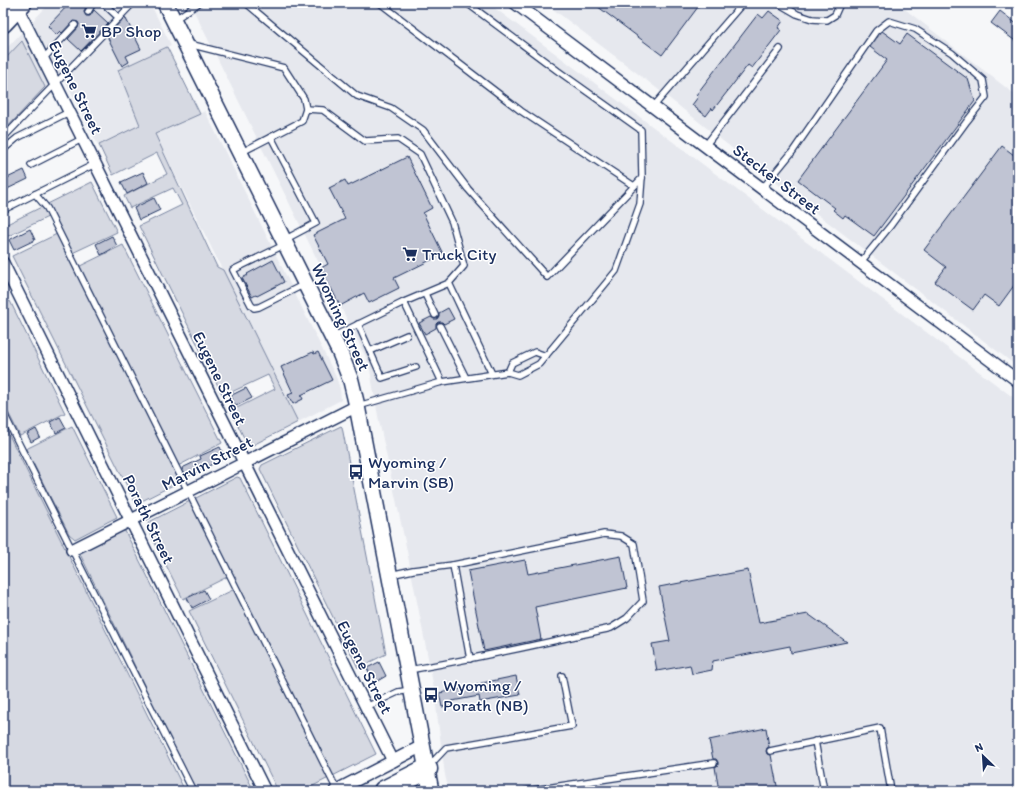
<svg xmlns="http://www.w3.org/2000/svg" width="1021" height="794" viewBox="0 0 1021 794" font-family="Itim,sans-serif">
	<rect width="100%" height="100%" fill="#f6f7f9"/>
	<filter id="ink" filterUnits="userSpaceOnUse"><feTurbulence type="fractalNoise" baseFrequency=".025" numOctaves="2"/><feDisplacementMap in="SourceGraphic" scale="8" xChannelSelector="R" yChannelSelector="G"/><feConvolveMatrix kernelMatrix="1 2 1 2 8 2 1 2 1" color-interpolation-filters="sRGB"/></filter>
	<g filter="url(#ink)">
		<g fill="#e6e8ee">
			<polygon points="50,3 150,3 171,45 118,70 140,125 98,145 65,80 3,143 3,52"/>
			<polygon points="190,3 488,3 1018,401 1018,791 449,791 445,775 433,683 407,551 378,416 369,364"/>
			<polygon points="545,3 897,3 1018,97 1018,367 762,172 650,83"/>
			<polygon points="205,111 336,377 340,389 341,400 298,422 155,134"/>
		</g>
		<g fill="#d6d9e2" stroke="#7884a0">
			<polygon points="22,41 45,87 3,132 3,61"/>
			<polygon points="167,47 200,114 155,134 217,267 223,270 298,422 251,446 247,444 231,411 275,389 268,375 223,396 139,226 182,205 173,188 130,208 124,196 167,174 157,153 113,175 99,145 140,125 118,70"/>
			<polygon points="92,182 117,232 68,255 74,269 123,245 222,443 174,468 180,481 179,482 136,504 12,256 61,232 52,215 4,238 3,237 3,226"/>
			<polygon points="10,301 65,413 20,436 3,402 3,305"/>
			<polygon points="3,423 185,791 3,791"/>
			<polygon points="72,426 117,517 75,539 69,534 26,449"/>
			<polygon points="341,426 342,427 386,654 358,668 260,469 262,465"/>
			<polygon points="237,477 240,478 376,754 303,791 278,791 189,611 237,588 231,575 183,599 147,527 149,522"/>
			<polygon points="123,531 125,531 254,791 195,791 152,708 145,687 130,656 80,554 80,552"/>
		</g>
		<g fill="#c0c4d3" stroke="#1b2f5e">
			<polygon points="70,3 87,3 84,12 86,16 90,16 94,10 108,23 81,51 68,39 78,28 79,24 78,22 73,21 62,33 60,31 56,35 48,26"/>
			<polygon points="593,3 701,3 662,55"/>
			<polygon points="769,11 783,21 778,28 781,30 752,68 748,65 713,110 712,108 706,116 692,105 698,97 696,95 758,14 763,18"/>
			<polygon points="1000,11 1018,25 1018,43 991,23"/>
			<polygon points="125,17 141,49 126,56 129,62 122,66 107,36"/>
			<polygon points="882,31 900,44 907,34 968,79 975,101 874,236 845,215 843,218 833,210 835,208 798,180 887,60 870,47"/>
			<polygon points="1002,146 1018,158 1018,280 999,306 984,295 973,310 935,282 946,267 924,250"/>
			<polygon points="407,157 432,208 423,213 443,254 394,278 399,288 369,303 364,293 340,306 321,268 328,264 313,235 345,219 329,188 345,180 348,186"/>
			<polygon points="24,170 28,179 3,191 3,180"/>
			<polygon points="143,172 148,183 127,194 121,182"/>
			<polygon points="154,198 160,210 139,220 134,208"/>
			<polygon points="30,229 35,240 14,250 9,240"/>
			<polygon points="112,236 117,246 101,255 96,244"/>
			<polygon points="273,260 284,282 257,296 256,295 252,297 242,278 248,275 247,274"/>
			<polygon points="448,308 454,319 444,324 442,322 438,322 436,324 436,328 425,334 419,323 431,317 434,319 437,319 439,316 439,313"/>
			<polygon points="313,352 314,354 318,352 332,380 301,395 303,399 293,404 288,395 293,393 281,367"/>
			<polygon points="246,388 252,398 236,406 230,396"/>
			<polygon points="60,417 66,428 56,433 50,422"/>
			<polygon points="36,429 40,437 31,442 27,434"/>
			<polygon points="220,447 225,458 186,477 182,468 201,459 200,456"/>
			<polygon points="621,556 627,588 535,607 541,639 484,651 468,571 525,560 528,574"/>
			<polygon points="748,570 759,623 808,614 847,642 791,653 790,646 713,661 712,670 692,674 690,665 657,671 652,644 670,641 659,587"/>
			<polygon points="204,590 209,599 192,608 187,598"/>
			<polygon points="379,662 386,676 374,683 367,668"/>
			<polygon points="516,676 520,695 480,702 479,696 452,701 453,705 442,707 439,693 477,686 477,684"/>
			<polygon points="766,728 769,747 767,748 766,751 767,754 771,755 778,791 719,791 715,767 718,765 718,762 716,759 713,759 709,740"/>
		</g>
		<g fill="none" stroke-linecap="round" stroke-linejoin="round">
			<g stroke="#1b2f5e" stroke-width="8">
				<g id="service">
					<polyline points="103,3 119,18"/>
					<polyline points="246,3 357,96 391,108 423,130 468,189 547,277 642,178"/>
					<polyline points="380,3 521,111 634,186"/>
					<polyline points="778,3 797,14 812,19 827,20 835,15 839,6"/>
					<polyline points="88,12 93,3"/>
					<polyline points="174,20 199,3"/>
					<polyline points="189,44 284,68 304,99 306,109 302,121 240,153"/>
					<polyline points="43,59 75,25"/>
					<polyline points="653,107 743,3"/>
					<polyline points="306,109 323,110 365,141 398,139 420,154 452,222 464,266 449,283 404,302"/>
					<polyline points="271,137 316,223 284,240"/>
					<polyline points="3,138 133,3"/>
					<polyline points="705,146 780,49"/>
					<polyline points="3,150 17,138 69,112"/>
					<polyline points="31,165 82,139"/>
					<polyline points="762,189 793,151 876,31 889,21 915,29 952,53 983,80 986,97 967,121 891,225 860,263"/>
					<polyline points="35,194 47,208 337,790"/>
					<polyline points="3,210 95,164"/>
					<polyline points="284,245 233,270 251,305 254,308 259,307 305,284"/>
					<polyline points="449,283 492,374"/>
					<polyline points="425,294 435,315"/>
					<polyline points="358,324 382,378 416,367"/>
					<polyline points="440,326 466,378"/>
					<polyline points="332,337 404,302 442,382"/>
					<polyline points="370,351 407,335"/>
					<polyline points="508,372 512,363 535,352 546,356"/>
					<polyline points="358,406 442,382 508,372 518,375 539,364 616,271 640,204 642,177 641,130 558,71 467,3"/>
					<polyline points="3,412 193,791"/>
					<polyline points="390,575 413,570 453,565"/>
					<path d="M408 670C476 659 544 643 611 628L627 618 643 601 634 544 621 536 604 534 453 565 470 659"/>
					<polyline points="366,707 398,692 411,690"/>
					<polyline points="815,741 824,791"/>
					<polyline points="770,751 880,728 891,791"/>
					<polyline points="429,766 446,748 572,726 562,676"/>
					<polyline points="526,791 714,763"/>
				</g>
			</g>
			<g stroke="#1b2f5e" stroke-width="14">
				<g id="minor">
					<polyline points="515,3 1018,381"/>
					<polyline points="18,9 393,761"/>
					<polyline points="3,263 265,791"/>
					<polyline points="72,550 357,406"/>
					<polyline points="335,791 422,746"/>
				</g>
			</g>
			<g stroke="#1b2f5e" stroke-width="18">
				<polyline id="secondary" points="165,3 340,353 351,381 357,406 431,791"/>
			</g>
			<g stroke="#1b2f5e" stroke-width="20">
				<polyline id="primary" points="3,24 23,3"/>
			</g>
			<g stroke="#1b2f5e" stroke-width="23">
				<polyline id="motorway" points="384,791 427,769"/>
			</g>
			<use href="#service" stroke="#fff" stroke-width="5.5"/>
			<use href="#minor" stroke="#fff" stroke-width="11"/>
			<use href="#secondary" stroke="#fff" stroke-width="15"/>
			<use href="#primary" stroke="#fff" stroke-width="17"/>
			<use href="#motorway" stroke="#fff" stroke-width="20"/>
		</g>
	</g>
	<defs>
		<g id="supermarket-bare" transform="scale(1.2)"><path d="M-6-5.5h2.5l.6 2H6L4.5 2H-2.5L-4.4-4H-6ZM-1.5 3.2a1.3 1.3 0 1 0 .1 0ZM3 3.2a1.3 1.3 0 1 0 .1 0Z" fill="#1b2f5e" stroke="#fff" stroke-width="2.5" paint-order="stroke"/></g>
		<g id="bus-bare" transform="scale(1.2)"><path d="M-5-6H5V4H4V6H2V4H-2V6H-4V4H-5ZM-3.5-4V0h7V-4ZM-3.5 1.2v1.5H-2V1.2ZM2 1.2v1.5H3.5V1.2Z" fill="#1b2f5e" stroke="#fff" stroke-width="2.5" paint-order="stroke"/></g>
	</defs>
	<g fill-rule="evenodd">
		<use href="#supermarket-bare" x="89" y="31"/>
		<use href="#supermarket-bare" x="410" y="254"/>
		<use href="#bus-bare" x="356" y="472"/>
		<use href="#bus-bare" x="431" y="695"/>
	</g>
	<g text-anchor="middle" stroke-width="3" stroke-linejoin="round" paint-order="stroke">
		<g font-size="17" fill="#1b2f5e" stroke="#fff" text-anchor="start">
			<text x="101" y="37">BP Shop</text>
			<text x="422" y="260">Truck City</text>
			<text x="368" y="468">Wyoming /<tspan x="368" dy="20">Marvin (SB)</tspan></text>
			<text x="443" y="691">Wyoming /<tspan x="443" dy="20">Porath (NB)</tspan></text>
		</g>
		<g font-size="17" fill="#1b2f5e" stroke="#fff">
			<text transform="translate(76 87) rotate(64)" y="6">Eugene Street</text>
			<text transform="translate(777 179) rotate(37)" y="6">Stecker Street</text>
			<text transform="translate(341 317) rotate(65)" y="6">Wyoming Street</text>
			<text transform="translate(220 378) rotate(64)" y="6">Eugene Street</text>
			<text transform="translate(207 463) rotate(-27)" y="6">Marvin Street</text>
			<text transform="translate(149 519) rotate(64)" y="6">Porath Street</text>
			<text transform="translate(365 667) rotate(63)" y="6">Eugene Street</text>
		</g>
	</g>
	<rect width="1021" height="794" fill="none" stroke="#fff" stroke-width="16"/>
	<rect x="8" y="8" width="1005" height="778" fill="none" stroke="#1b2f5e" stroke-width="1.5" filter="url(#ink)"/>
	<g transform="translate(983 756) rotate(335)" stroke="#ffffff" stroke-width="3" paint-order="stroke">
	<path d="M0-3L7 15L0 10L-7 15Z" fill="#1b2f5e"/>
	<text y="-6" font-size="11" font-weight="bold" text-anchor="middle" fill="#1b2f5e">N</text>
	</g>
</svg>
